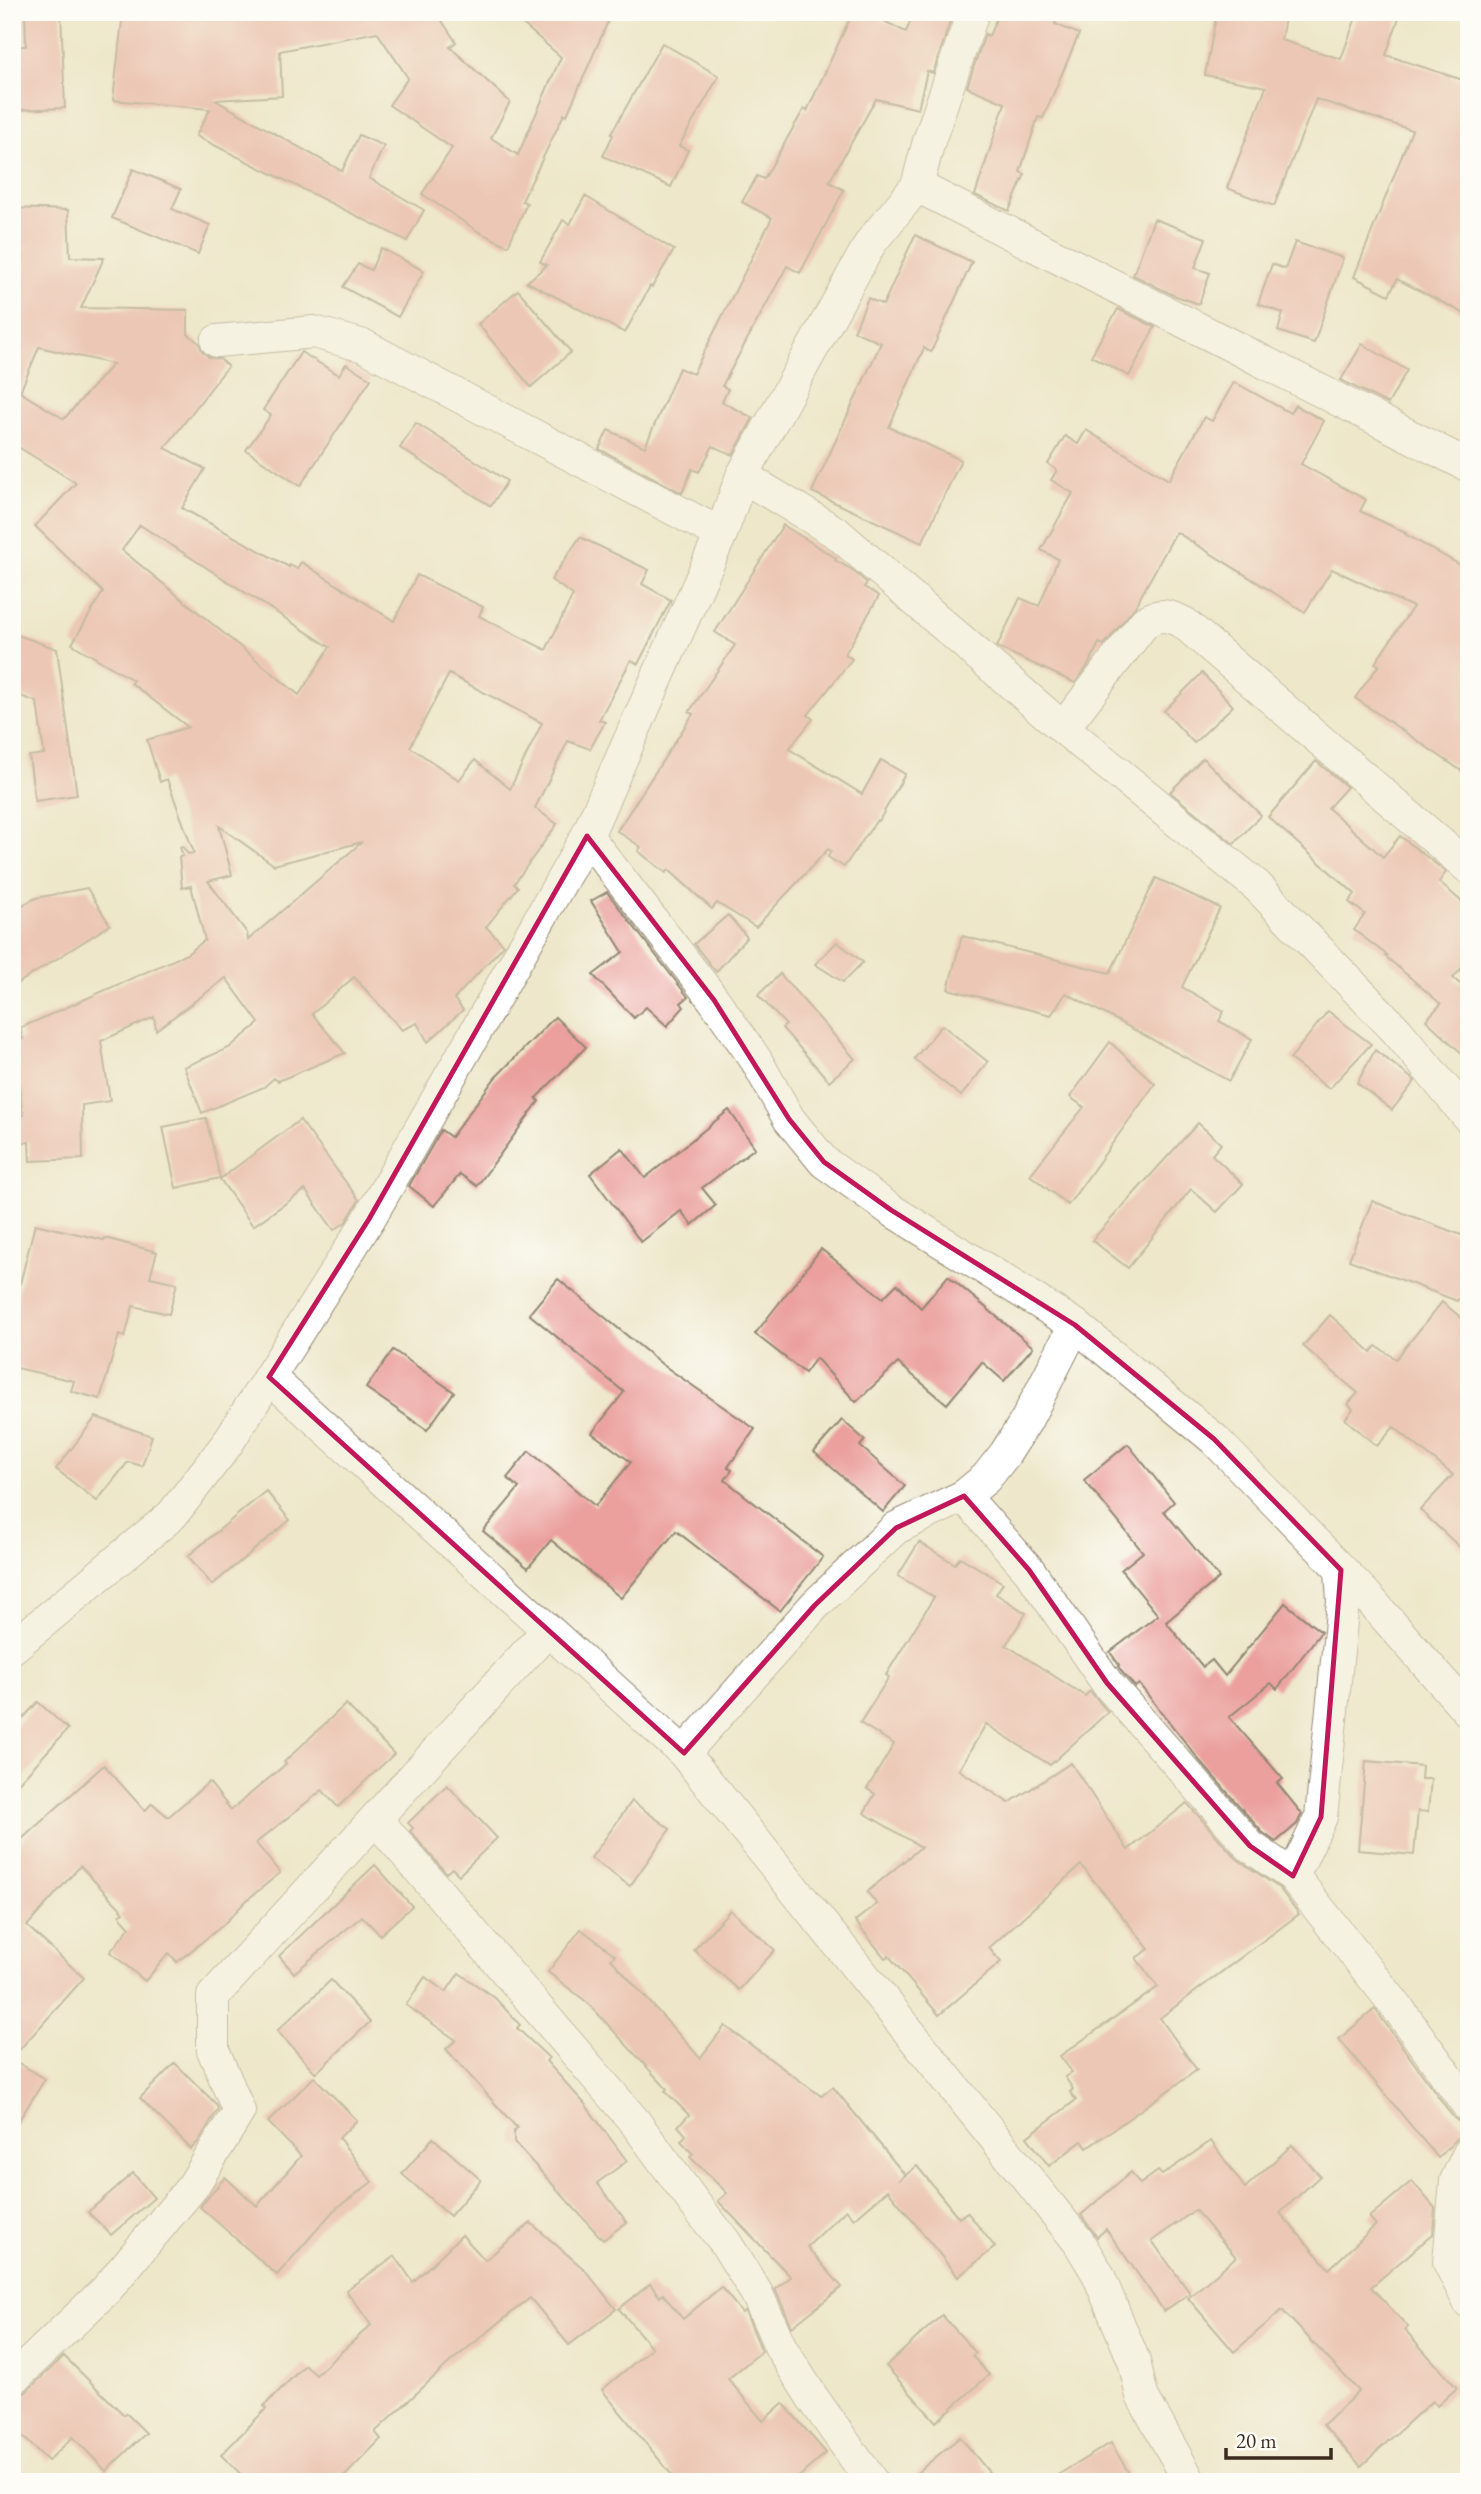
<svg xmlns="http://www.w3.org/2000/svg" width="1481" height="2494" viewBox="0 0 1481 2494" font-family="'EB Garamond',serif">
	<rect width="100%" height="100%" fill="#fdfcf7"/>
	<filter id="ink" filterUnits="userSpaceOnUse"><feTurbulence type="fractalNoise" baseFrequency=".0143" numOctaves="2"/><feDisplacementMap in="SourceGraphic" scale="14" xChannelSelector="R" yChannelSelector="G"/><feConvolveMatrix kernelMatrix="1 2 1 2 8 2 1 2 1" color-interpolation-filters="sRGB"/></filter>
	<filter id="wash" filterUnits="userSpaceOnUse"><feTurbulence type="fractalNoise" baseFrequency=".00686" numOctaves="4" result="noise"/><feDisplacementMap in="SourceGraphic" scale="28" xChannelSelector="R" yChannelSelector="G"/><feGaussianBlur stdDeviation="1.57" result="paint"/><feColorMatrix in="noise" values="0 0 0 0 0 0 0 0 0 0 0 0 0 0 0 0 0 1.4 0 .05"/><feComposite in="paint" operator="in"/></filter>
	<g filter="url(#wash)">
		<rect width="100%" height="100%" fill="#eee7cb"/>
		<g id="blocks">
			<g fill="#eba09d" fill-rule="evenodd">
				<polygon points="25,12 61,12 65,108 18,110 17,46 26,46"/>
				<polygon points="123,12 436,12 456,42 450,47 510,102 491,138 518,155 561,57 509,12 612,12 567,115 564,114 522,201 527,203 508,246 479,232 422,194 452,148 389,105 408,78 377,32 280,51 282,96 215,100 342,171 359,135 384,146 369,178 424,210 407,241 196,136 210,109 113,100"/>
				<polygon points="853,12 866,12 906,32 914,12 937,12 951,19 933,73 927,71 918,109 876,99 829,182 844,190 800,273 787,266 722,386 728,389 722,402 753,418 733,455 713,446 699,472 692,469 682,493 599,449 608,430 645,447 679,368 693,374 772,218 742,202 757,176 764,179 804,109 807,111"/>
				<polygon points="999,12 1060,12 1055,24 1079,34 1043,118 1038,117 1020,172 1025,174 1009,211 975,195 1005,103 967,87 985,34 989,36"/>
				<polygon points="1217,12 1286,12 1281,40 1341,59 1358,12 1401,12 1386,55 1469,82 1469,316 1397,279 1389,295 1354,277 1412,130 1316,99 1274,206 1227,188 1266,87 1205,75"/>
				<polygon points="662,43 719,76 679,146 688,150 671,187 603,156 613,135 611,134"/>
				<polygon points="133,169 181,189 172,209 210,225 198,254 112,218"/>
				<polygon points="585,196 674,250 652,287 650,286 625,333 527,282 547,265 540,262 563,220 570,224"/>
				<path d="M12 208 68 210 70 257 104 258 81 308 188 310V334L199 343 202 351 209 357 220 359 228 366 165 448 205 469 182 508 289 567 290 565 297 569 301 562 394 621 417 575 483 607 479 616 546 650 573 595 551 580 580 537 649 570 642 584 671 600 638 664 631 660 599 720 605 722 590 749 568 741 535 808 557 824 514 884 518 887 486 927 504 945 454 999 463 1010 428 1042 417 1023 402 1030 354 977 312 1014 345 1053 278 1081 274 1078 264 1087 202 1113 184 1067 229 1048 259 1023 226 978 156 1030 154 1017 101 1041 110 1101 82 1105 83 1159 30 1161 29 1142 12 1143V1116L23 1115 13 1041 23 1039 20 1028 187 954 205 940 191 886 182 888 179 857 183 856 180 847 182 846 188 854 194 853 167 779 160 782 147 740 188 727 131 683 133 680 72 644 103 592 35 526 76 483 12 443V302L23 257H12ZM39 347 113 364 64 419 20 392ZM140 525 330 647 299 695 122 550ZM449 674 542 723 510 789 475 760 459 780 410 747ZM219 826 274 865 362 842 248 940 247 933 208 881 232 875Z"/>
				<polygon points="1154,219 1206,238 1195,268 1210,273 1199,304 1173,295 1133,275"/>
				<polygon points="915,235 972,262 931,352 924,348 889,427 961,460 922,543 812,492 881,343 854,331 868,298 883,305"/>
				<polygon points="1295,242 1343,258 1314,343 1278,331 1283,313 1258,304 1272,264 1285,269"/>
				<polygon points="381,248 424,271 398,317 343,287 358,264 371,270"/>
				<polygon points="518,290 571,352 531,387 478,324"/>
				<polygon points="1118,309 1155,327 1129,376 1091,356"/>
				<polygon points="1362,344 1407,370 1388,404 1341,380"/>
				<polygon points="301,352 339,375 346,364 371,379 300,486 246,450 271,415 263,410"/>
				<polygon points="1234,382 1290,413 1295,405 1324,421 1301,464 1366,500 1360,511 1406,533 1405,534 1469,570 1469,776 1355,698 1379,665 1375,663 1413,607 1332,569 1305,612 1176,532 1135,607 1104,645 1099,643 1089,664 1075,683 997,647 1020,598 1039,606 1058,559 1041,550 1073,493 1051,480 1057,470 1048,464 1065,436 1078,444 1086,430 1169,480 1204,417 1212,421"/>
				<polygon points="416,423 507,481 491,506 400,448"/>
				<polygon points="783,525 836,558 835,560 851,569 867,583 864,587 879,596 845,654 852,659 808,715 813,719 789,749 862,794 881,760 905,774 879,821 877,820 844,867 828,857 831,851 828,849 756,927 717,903 712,909 669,870 666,873 638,851 641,847 617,831 693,714 689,712 735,645 715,632"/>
				<polygon points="12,633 57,649 77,795 35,801 29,756 44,754 37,702 12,693"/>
				<polygon points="1202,673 1233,706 1194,743 1164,711"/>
				<polygon points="1203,758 1261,815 1234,844 1170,792"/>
				<polygon points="1316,761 1347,787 1328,808 1383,857 1400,836 1446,872 1439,882 1469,908 1469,960 1453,978 1460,984 1469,975 1469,1060 1426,1020 1441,1004 1385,956 1387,955 1354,930 1365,914 1349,902 1355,894 1268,817"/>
				<polygon points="1156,878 1220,908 1182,987 1224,1011 1219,1021 1252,1039 1229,1081 1066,993 1051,1015 948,989 962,936 1110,973"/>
				<polygon points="87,888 110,925 12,987 12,910 36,898"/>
				<polygon points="607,892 688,997 681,1003 684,1007 667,1026 646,1007 634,1018 593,975 623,952 591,901"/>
				<polygon points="728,915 747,937 716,972 694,944"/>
				<polygon points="837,942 863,962 843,982 815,964"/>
				<polygon points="780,974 855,1059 829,1081 782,1028 786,1025 758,995"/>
				<polygon points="1328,1011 1371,1044 1329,1089 1290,1059"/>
				<polygon points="555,1017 586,1047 536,1098 539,1101 477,1186 460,1174 434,1206 409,1186 441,1130 451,1137 495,1078"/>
				<polygon points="942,1025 988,1062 961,1096 914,1059"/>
				<polygon points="1110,1042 1155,1084 1068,1205 1030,1175 1084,1107 1070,1097"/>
				<polygon points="1375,1050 1415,1081 1392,1110 1357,1083"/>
				<polygon points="729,1110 755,1148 702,1188 716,1205 692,1225 681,1211 641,1242 590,1174 622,1148 645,1178"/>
				<polygon points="206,1118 220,1178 176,1188 163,1127"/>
				<polygon points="300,1120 359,1200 346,1222 334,1230 305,1190 253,1226 220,1179"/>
				<polygon points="1198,1123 1221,1144 1212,1155 1243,1184 1217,1212 1191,1189 1128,1268 1092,1240"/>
				<polygon points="1372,1201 1469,1238 1469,1282 1457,1301 1349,1260"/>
				<polygon points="35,1224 104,1240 105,1238 157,1252 150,1277 177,1283 169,1314 133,1306 125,1337 119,1335 100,1399 71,1391 74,1381 12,1367 12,1316"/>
				<polygon points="821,1249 883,1298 897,1284 921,1308 948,1276 1033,1347 1004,1381 982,1362 947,1404 898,1363 856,1402 816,1358 805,1373 755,1334"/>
				<polygon points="558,1279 663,1365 755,1429 728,1467 732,1470 725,1480 823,1557 780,1611 676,1531 621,1598 551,1540 528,1568 483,1531 519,1488 507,1478 529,1451 595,1506 631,1462 592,1433 624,1392 529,1314"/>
				<polygon points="1442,1302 1469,1324 1469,1556 1420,1510 1453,1475 1394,1427 1377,1446 1345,1419 1353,1409 1348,1404 1358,1393 1303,1346 1330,1315 1371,1352 1376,1346 1396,1359"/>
				<polygon points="393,1350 454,1392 427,1430 366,1388"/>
				<polygon points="96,1417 152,1436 142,1466 128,1462 97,1501 56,1469"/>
				<polygon points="842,1420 865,1440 860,1446 905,1486 883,1512 814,1452"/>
				<polygon points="1128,1444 1174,1502 1164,1511 1219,1578 1166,1622 1203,1667 1212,1660 1225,1676 1285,1603 1321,1632 1277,1689 1271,1683 1229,1717 1283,1779 1277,1783 1302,1814 1297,1824 1276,1842 1262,1832 1200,1761 1139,1684 1135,1687 1122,1672 1118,1666 1119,1665 1110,1652 1158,1615 1121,1570 1143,1552 1084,1480"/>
				<polygon points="266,1491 290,1520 212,1585 188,1556"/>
				<polygon points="919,1542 955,1564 960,1557 1003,1583 996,1594 1026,1613 1006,1645 1085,1696 1090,1691 1108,1712 1050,1765 986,1724 959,1770 1009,1803 1071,1763 1128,1850 1187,1803 1236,1858 1279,1888 1299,1914 1160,2018 1197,2070 1087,2148 1082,2141 1049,2166 1027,2137 1076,2100 1070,2092 1073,2089 1065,2077 1072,2072 1060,2056 1158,1987 1136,1958 1149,1949 1081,1865 989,1948 1001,1962 939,2015 889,1956 885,1958 855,1921 877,1904 867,1892 921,1847 864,1813 875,1794 867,1789 894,1744 860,1723 889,1677 886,1675 934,1597 898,1576"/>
				<polygon points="38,1702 68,1729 12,1790 12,1730"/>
				<polygon points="346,1704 394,1754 338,1807 322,1790 256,1843 280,1873 248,1899 223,1925 177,1962 169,1953 145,1981 110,1952 130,1927 119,1915 124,1912 80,1866 27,1926 84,1978 12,2058 12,1848 104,1765 145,1811 152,1803 168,1817 209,1782 231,1810 286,1764 284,1762"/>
				<polygon points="1366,1761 1422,1766 1421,1779 1431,1779 1428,1812 1418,1811 1414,1855 1358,1850"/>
				<polygon points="447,1785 497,1838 459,1875 452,1868 446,1873 410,1831 413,1828 408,1823"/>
				<polygon points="632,1801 670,1829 630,1886 591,1858"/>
				<polygon points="375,1865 412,1906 380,1935 362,1916 294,1973 279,1956"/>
				<polygon points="730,1910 775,1950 739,1990 694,1950"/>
				<polygon points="581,1929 615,1955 611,1959 700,2058 725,2026 821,2096 833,2087 905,2175 898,2181 917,2166 959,2218 967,2212 995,2247 958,2277 888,2190 854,2219 846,2210 807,2247 842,2287 792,2327 775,2289 791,2277 718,2201 727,2193 690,2157 693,2154 681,2141 686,2135 678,2126 689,2115 665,2091 667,2089 588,2003 548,1972"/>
				<polygon points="459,1973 495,1998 520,2025 517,2028 549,2058 546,2061 584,2103 627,2161 597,2183 627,2222 603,2240 514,2142 514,2131 517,2128 446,2049 456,2040 406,2005 425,1977 446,1992"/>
				<polygon points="331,1980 370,2022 316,2073 277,2031"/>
				<polygon points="1375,2009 1454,2118 1469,2129 1469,2132 1458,2138 1438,2158 1339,2039"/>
				<polygon points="12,2059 45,2079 12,2131"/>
				<polygon points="175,2063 216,2104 218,2109 199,2141 191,2149 140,2098"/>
				<polygon points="314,2077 357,2120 339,2138 372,2182 334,2210 277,2275 200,2207 225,2177 257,2206 301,2156 268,2122"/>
				<polygon points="433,2138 481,2180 450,2216 402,2174"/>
				<polygon points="1211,2141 1245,2188 1292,2145 1320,2176 1280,2213 1329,2269 1376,2225 1369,2217 1412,2181 1435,2208 1433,2234 1371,2287 1408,2327 1405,2330 1457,2388 1437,2406 1432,2401 1361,2466 1323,2425 1359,2391 1282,2310 1234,2352 1188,2298 1236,2257 1195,2210 1152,2241 1190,2293 1164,2311 1106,2229 1097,2237 1081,2215 1131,2172 1140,2184 1158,2171 1162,2175"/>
				<polygon points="133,2173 154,2198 111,2235 88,2212"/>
				<polygon points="531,2223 585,2270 616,2309 569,2345 530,2298 449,2363 375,2432 381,2439 339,2482 249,2482 221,2455 266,2409 264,2406 305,2365 316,2375 371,2325 346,2290 395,2256 413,2282 462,2235 485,2260"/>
				<polygon points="650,2284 660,2297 663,2294 683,2319 721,2287 742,2313 745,2311 762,2351 728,2379 763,2421 783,2403 826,2453 793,2482 679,2482 671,2474 602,2390 652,2348 619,2309"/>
				<polygon points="942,2315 976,2353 972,2356 989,2375 936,2422 886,2366"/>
				<polygon points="64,2356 124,2415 126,2413 146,2433 106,2471 73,2437 48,2461 12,2426 12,2398 25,2393"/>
				<polygon points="960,2437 997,2482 906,2482"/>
				<polygon points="1111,2443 1134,2482 1046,2482"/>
			</g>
		</g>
	</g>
	<g filter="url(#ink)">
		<use href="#blocks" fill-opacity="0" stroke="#948874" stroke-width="2"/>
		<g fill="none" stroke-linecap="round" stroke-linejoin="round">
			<g stroke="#948874" stroke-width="34">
				<g id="minor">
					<polyline points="917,186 1469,466"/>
					<polyline points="217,341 314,332 364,346 721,534"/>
					<polyline points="742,476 837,533 1063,728 1257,886 1397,1031 1469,1118"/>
					<path d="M1063 728 1145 622C1160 613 1168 615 1184 623L1469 868"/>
					<polyline points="587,836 714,1000 756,1060 789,1119 824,1162 891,1210 1075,1325 1214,1439 1365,1594 1469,1712"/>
					<polyline points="269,1377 684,1753 1078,2241 1098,2274 1134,2361 1142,2396 1190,2482"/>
					<polyline points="964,1496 1029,1570 1107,1683 1250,1846 1293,1876 1400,2011 1469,2107"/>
					<polyline points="12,1648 172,1515 227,1444 369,1219 587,836 721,534 742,476 871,242 917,186 929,141 973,12"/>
					<polyline points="684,1753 815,1605 896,1528 964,1496 986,1478 1005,1454 1026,1421 1075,1325"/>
					<polyline points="376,1819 635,2122 695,2204 725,2242 757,2294 781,2348 812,2397 872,2482"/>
					<polyline points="1293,1876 1321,1817 1343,1602 1341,1570"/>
					<polyline points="1469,2153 1456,2181 1449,2262 1469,2302"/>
					<polyline points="12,2380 106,2290 193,2186 239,2111 213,2050 213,1996 548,1630"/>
				</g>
			</g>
			<use href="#minor" stroke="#fff" stroke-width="32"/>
		</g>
	</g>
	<path d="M0 0H1481V2494H0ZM587 836 714 1000 789 1119 824 1162 891 1210 1075 1325 1214 1439 1341 1570 1321 1817 1293 1876 1250 1846 1107 1683 1029 1570 964 1496 896 1528 815 1605 684 1753 269 1377 369 1219Z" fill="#eee7cb" fill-opacity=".55" fill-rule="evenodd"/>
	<path fill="none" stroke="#c2185b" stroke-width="5" stroke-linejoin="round" d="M587 836 714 1000 789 1119 824 1162 891 1210 1075 1325 1214 1439 1341 1570 1321 1817 1293 1876 1250 1846 1107 1683 1029 1570 964 1496 896 1528 815 1605 684 1753 269 1377 369 1219Z"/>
	<rect width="1481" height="2494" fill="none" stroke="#fdfcf7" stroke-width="42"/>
	<path d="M1226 2448v10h105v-10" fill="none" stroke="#3b2a1e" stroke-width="3.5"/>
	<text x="1236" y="2448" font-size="21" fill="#3b2a1e" stroke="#fdfcf7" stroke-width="5" paint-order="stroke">20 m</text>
</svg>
